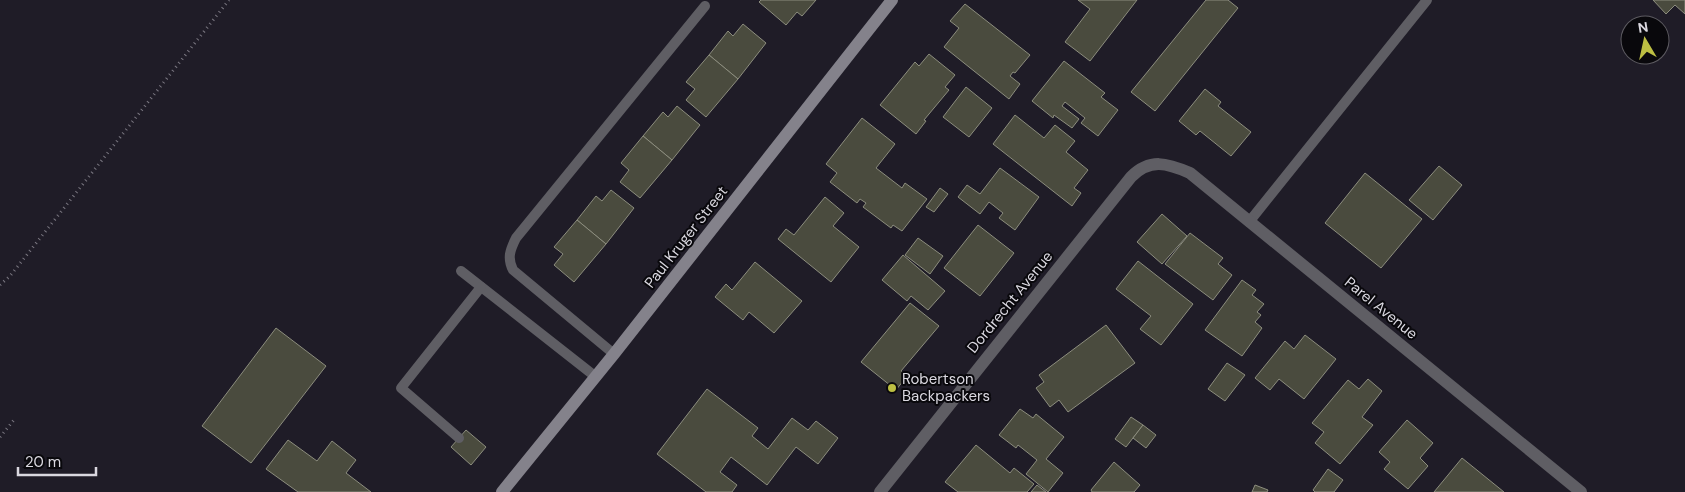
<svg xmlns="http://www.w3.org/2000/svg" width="1685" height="492" viewBox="0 0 1685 492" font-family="'DM Sans',sans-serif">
	<rect width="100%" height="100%" fill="#1f1c27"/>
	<g fill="#4a4b3e" stroke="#8c8d7e">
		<polygon points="761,0 816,0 802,16 797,12 786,25 759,2"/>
		<polygon points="1078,0 1137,0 1090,61 1065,42 1090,9"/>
		<polygon points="1206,0 1228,0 1238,8 1155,111 1131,92"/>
		<polygon points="1653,0 1685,0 1685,14 1675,5 1666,14"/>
		<polygon points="965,4 1030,55 1015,73 1013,72 1010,76 1020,84 1009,99 944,47 959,28 950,21"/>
		<polygon points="743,24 766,43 738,79 709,55 728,31 733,36"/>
		<polygon points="929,54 955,75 945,87 949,90 924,120 926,121 916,134 880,105 915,62 919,66"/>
		<polygon points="709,55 738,79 706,117 686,100 695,89 686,82"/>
		<polygon points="1064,61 1105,93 1101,97 1118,110 1098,136 1081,123 1085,118 1065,102 1062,106 1079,119 1072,128 1054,115 1053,118 1032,101"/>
		<polygon points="966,87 992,108 969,137 943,117"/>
		<polygon points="1205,89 1221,102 1218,106 1251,132 1231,156 1200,131 1196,135 1179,121"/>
		<polygon points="677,106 700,125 672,160 643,136 663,112 668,117"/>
		<polygon points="1015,115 1044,138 1055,125 1075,141 1066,152 1088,170 1074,188 1081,193 1072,206 993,144"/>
		<polygon points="862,118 895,144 876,168 902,188 905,183 927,199 902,231 893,225 891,228 863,207 866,203 860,199 857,203 830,182 837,173 826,164"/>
		<polygon points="643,136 672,160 640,198 620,182 629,170 621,163"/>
		<polygon points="1439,166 1462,185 1433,220 1409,200"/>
		<polygon points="1000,168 1039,197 1015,230 999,218 1003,213 989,202 980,214 958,197 967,185 980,194"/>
		<polygon points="1365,173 1422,219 1381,268 1325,223"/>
		<polygon points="940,188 948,194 934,212 926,207"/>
		<polygon points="611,190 634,208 606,244 577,220 596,196 602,201"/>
		<polygon points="825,197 844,213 833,226 859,247 831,282 778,239 786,229 794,235"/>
		<polygon points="1162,214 1187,236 1162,264 1137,242"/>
		<polygon points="577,220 606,244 574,282 554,265 563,254 554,247"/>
		<polygon points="978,225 1014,253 980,296 944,268"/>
		<polygon points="1190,233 1223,258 1218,264 1232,275 1213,300 1165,264"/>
		<polygon points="918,238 943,256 930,274 905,255"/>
		<polygon points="903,255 945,291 928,310 911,296 907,301 882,280"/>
		<polygon points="1138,261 1193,304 1161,345 1140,329 1151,316 1116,289"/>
		<polygon points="755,262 802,301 774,333 749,312 743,320 715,297 726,284 732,290"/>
		<polygon points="1242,280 1256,290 1252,295 1264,304 1257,312 1261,315 1255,322 1262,328 1242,356 1205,330"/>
		<polygon points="910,303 939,326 901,371 907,376 896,390 861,362"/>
		<polygon points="1106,325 1135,363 1068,412 1059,400 1050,407 1036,388 1044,382 1039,375"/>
		<polygon points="276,328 326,366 251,463 202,426"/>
		<polygon points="1305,335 1336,359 1304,399 1279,379 1270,390 1255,378 1285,341 1294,349"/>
		<polygon points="1227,363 1245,375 1225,401 1208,389"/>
		<polygon points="1368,379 1382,391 1362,417 1373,425 1340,464 1315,443 1324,432 1312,423 1348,380 1359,389"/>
		<polygon points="707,389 758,428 752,436 768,449 792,418 808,430 816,421 838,438 818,464 796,447 767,485 731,457 720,472 737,485 732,492 706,492 657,454"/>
		<polygon points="1020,409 1033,418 1036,414 1064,437 1046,459 1063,473 1048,492 1026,474 1037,460 1018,445 1016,448 999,435"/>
		<polygon points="1131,417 1143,425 1126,447 1115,439"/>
		<polygon points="1407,420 1433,443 1420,458 1428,466 1408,489 1384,469 1390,462 1379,452"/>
		<polygon points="1143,425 1156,435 1146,448 1133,438"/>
		<polygon points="466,430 486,447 471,465 451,447"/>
		<polygon points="288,440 317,461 332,441 356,460 346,473 371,492 298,492 266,469"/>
		<polygon points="976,445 1010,473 1014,468 1034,484 1027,492 958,492 945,482"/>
		<polygon points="1462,458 1504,492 1434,492"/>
		<polygon points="1114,462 1140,485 1134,492 1092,492 1091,490"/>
		<polygon points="1328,469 1343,480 1334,492 1315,492 1313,490"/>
		<polygon points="1037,485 1046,492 1031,492"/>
		<polygon points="1255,485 1268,490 1267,492 1252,492"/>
	</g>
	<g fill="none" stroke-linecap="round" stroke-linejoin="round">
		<g stroke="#7a7781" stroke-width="3" stroke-dasharray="1 4" stroke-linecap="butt">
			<polyline points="0,285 10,276 229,0"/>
			<polyline points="0,437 14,420"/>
		</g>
		<g stroke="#5f5e64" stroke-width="10">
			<polyline points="1249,222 1427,0"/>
			<polyline points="461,271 596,377"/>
			<path d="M614 354 513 270C507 258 510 250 516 238L705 6"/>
			<polyline points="459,438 401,388 481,287"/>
		</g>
		<path stroke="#5f5e64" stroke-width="12" d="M880 492 1131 177C1150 158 1167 163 1190 173L1581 492"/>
		<polyline stroke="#84828b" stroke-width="12" points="502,492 614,354 892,0"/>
	</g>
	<circle fill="#bdbf43" stroke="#09080c" stroke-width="2" cx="892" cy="388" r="5"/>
	<g text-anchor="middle" stroke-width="4" stroke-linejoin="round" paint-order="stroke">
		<g font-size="15" fill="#dad8e0" stroke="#09080c">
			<text transform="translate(686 237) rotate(-52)" y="5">Paul Kruger Street</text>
			<text transform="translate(1010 302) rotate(-51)" y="5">Dordrecht Avenue</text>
			<text transform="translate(1381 308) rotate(39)" y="5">Parel Avenue</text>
		</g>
		<g font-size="15" fill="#dad8e0" stroke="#09080c" text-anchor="start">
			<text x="902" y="384">Robertson<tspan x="902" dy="17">Backpackers</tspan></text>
		</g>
	</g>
	<g transform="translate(1645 40) rotate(351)"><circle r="24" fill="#09080c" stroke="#5d5b61"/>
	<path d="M0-4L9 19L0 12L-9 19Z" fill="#bdbf43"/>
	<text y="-8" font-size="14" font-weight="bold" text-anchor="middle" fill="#dad8e0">N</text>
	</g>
	<path d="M18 467v8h78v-8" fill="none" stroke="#dad8e0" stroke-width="2.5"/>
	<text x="25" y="467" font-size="15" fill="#dad8e0" stroke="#09080c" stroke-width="4" paint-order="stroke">20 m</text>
</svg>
